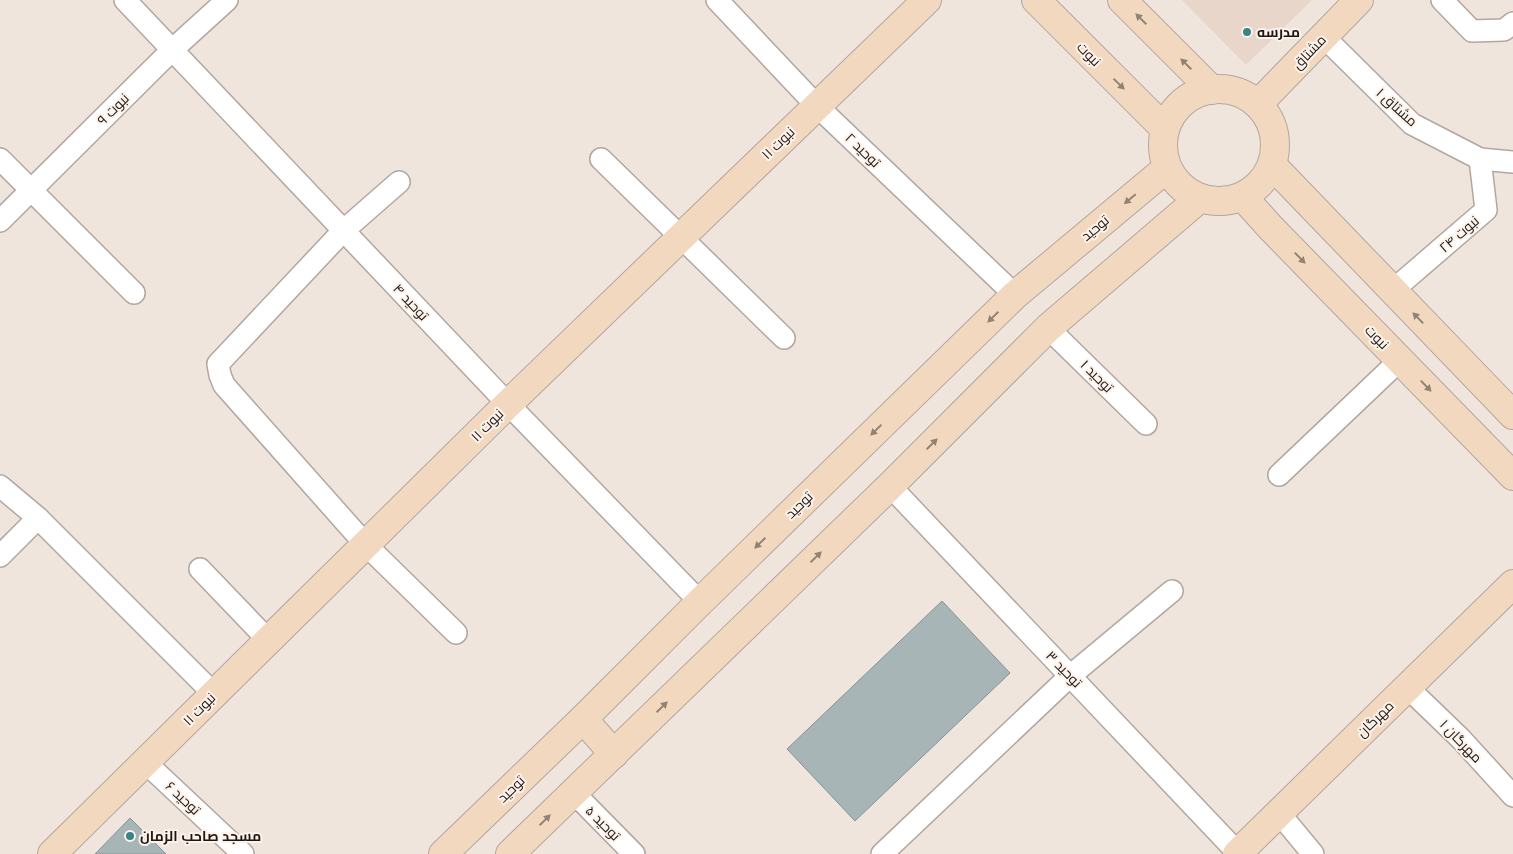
<svg xmlns="http://www.w3.org/2000/svg" width="1513" height="854" viewBox="0 0 1513 854" font-family="Mulish,Cairo,sans-serif">
	<rect width="100%" height="100%" fill="#f0e5dd"/>
	<polygon fill="#e7d6c9" points="1182,0 1312,0 1246,65"/>
	<g fill="#a7b5b6" stroke="#869495">
		<polygon points="942,601 1010,673 855,821 787,749"/>
		<polygon points="130,818 166,854 95,854"/>
	</g>
	<g fill="none" stroke-linecap="round" stroke-linejoin="round">
		<g stroke="#b2a7a0" stroke-width="24">
			<g id="street">
				<polyline points="125,0 508,404 700,602"/>
				<polyline points="717,0 817,106 1015,295"/>
				<polyline points="1442,0 1472,31 1504,30 1513,23"/>
				<polyline points="1324,37 1412,124 1480,159 1513,162"/>
				<polyline points="0,159 134,293"/>
				<polyline points="601,159 784,338"/>
				<polyline points="399,182 343,231 218,364 220,375 224,385 366,545 456,633"/>
				<polyline points="0,221 172,50 227,0"/>
				<polyline points="1392,291 1486,210 1480,159"/>
				<polyline points="1048,328 1146,424"/>
				<polyline points="1279,475 1400,360"/>
				<polyline points="0,486 38,518 214,694"/>
				<polyline points="890,486 1238,853"/>
				<polyline points="0,556 38,518"/>
				<polyline points="200,569 269,641"/>
				<polyline points="1407,687 1461,739 1513,796"/>
				<polyline points="145,762 243,854"/>
				<polyline points="573,792 634,854"/>
				<polyline points="1279,813 1313,854"/>
				<polyline points="882,854 1070,676 1172,591"/>
			</g>
		</g>
		<g stroke="#b2a7a0" stroke-width="30">
			<g id="secondary">
				<polyline points="1036,0 1165,129"/>
				<polyline points="1122,0 1212,90"/>
				<circle cx="1219" cy="145" r="56"/>
				<polyline points="1258,104 1359,0"/>
				<polyline points="1272,165 1513,415"/>
				<polyline points="1243,197 1270,227 1513,476"/>
				<polyline points="583,719 614,754"/>
				<polyline points="52,854 508,404 927,0"/>
				<polyline points="443,854 583,719 700,602 1015,295 1167,168"/>
				<polyline points="510,854 890,486 1048,328 1200,198"/>
				<polyline points="1237,854 1513,584"/>
			</g>
		</g>
		<use href="#street" stroke="#fff" stroke-width="21"/>
		<use href="#secondary" stroke="#f2d8bf" stroke-width="28"/>
	</g>
	<defs><path id="oneway-solid" d="M-6-.8H1V-3.2L6.5 0L1 3.2V.8H-6Z" transform="scale(1.25)"/></defs>
	<g fill="#928273">
		<use href="#oneway-solid" transform="translate(1141 19) rotate(-135)"/>
		<use href="#oneway-solid" transform="translate(1186 64) rotate(-135)"/>
		<use href="#oneway-solid" transform="translate(1119 84) rotate(44)"/>
		<use href="#oneway-solid" transform="translate(1130 199) rotate(140)"/>
		<use href="#oneway-solid" transform="translate(1300 258) rotate(46)"/>
		<use href="#oneway-solid" transform="translate(993 317) rotate(136)"/>
		<use href="#oneway-solid" transform="translate(1418 318) rotate(-134)"/>
		<use href="#oneway-solid" transform="translate(1426 386) rotate(46)"/>
		<use href="#oneway-solid" transform="translate(876 430) rotate(136)"/>
		<use href="#oneway-solid" transform="translate(932 444) rotate(-45)"/>
		<use href="#oneway-solid" transform="translate(760 543) rotate(136)"/>
		<use href="#oneway-solid" transform="translate(816 557) rotate(-44)"/>
		<use href="#oneway-solid" transform="translate(662 707) rotate(-44)"/>
		<use href="#oneway-solid" transform="translate(545 820) rotate(-44)"/>
	</g>
	<g fill="#3b8389" stroke="#fdf2ea" stroke-width="2">
		<circle cx="1247" cy="32" r="5"/>
		<circle cx="130" cy="836" r="5"/>
	</g>
	<g text-anchor="middle" stroke-width="4" stroke-linejoin="round" paint-order="stroke">
		<g font-size="14" font-weight="bold" fill="#1c1816" stroke="#fdf2ea" text-anchor="start">
			<text x="1257" y="37">مدرسه</text>
			<text x="140" y="841">مسجد صاحب الزمان</text>
		</g>
		<g font-size="14" fill="#1c1816" stroke="#fdf2ea">
			<text transform="translate(1309 52) rotate(-46)" y="5">مشتاق</text>
			<text transform="translate(1089 54) rotate(46)" y="5">نبوت</text>
			<text transform="translate(1397 107) rotate(42)" y="5">مشتاق ۱</text>
			<text transform="translate(113 109) rotate(-45)" y="5">نبوت ۹</text>
			<text transform="translate(778 143) rotate(-44)" y="5">نبوت ۱۱</text>
			<text transform="translate(863 150) rotate(44)" y="5">توحید ۲</text>
			<text transform="translate(1095 228) rotate(-40)" y="5">توحید</text>
			<text transform="translate(1459 234) rotate(-41)" y="5">نبوت ۲۴</text>
			<text transform="translate(411 302) rotate(47)" y="5">توحید ۴</text>
			<text transform="translate(1377 337) rotate(46)" y="5">نبوت</text>
			<text transform="translate(1097 376) rotate(45)" y="5">توحید ۱</text>
			<text transform="translate(487 425) rotate(-45)" y="5">نبوت ۱۱</text>
			<text transform="translate(799 505) rotate(-44)" y="5">توحید</text>
			<text transform="translate(1064 669) rotate(46)" y="5">توحید ۳</text>
			<text transform="translate(199 709) rotate(-45)" y="5">نبوت ۱۱</text>
			<text transform="translate(1375 719) rotate(-44)" y="5">مهرگان</text>
			<text transform="translate(1461 741) rotate(46)" y="5">مهرگان ۱</text>
			<text transform="translate(511 789) rotate(-44)" y="5">توحید</text>
			<text transform="translate(183 798) rotate(43)" y="5">توحید ۶</text>
			<text transform="translate(603 823) rotate(45)" y="5">توحید ۵</text>
		</g>
	</g>
</svg>
